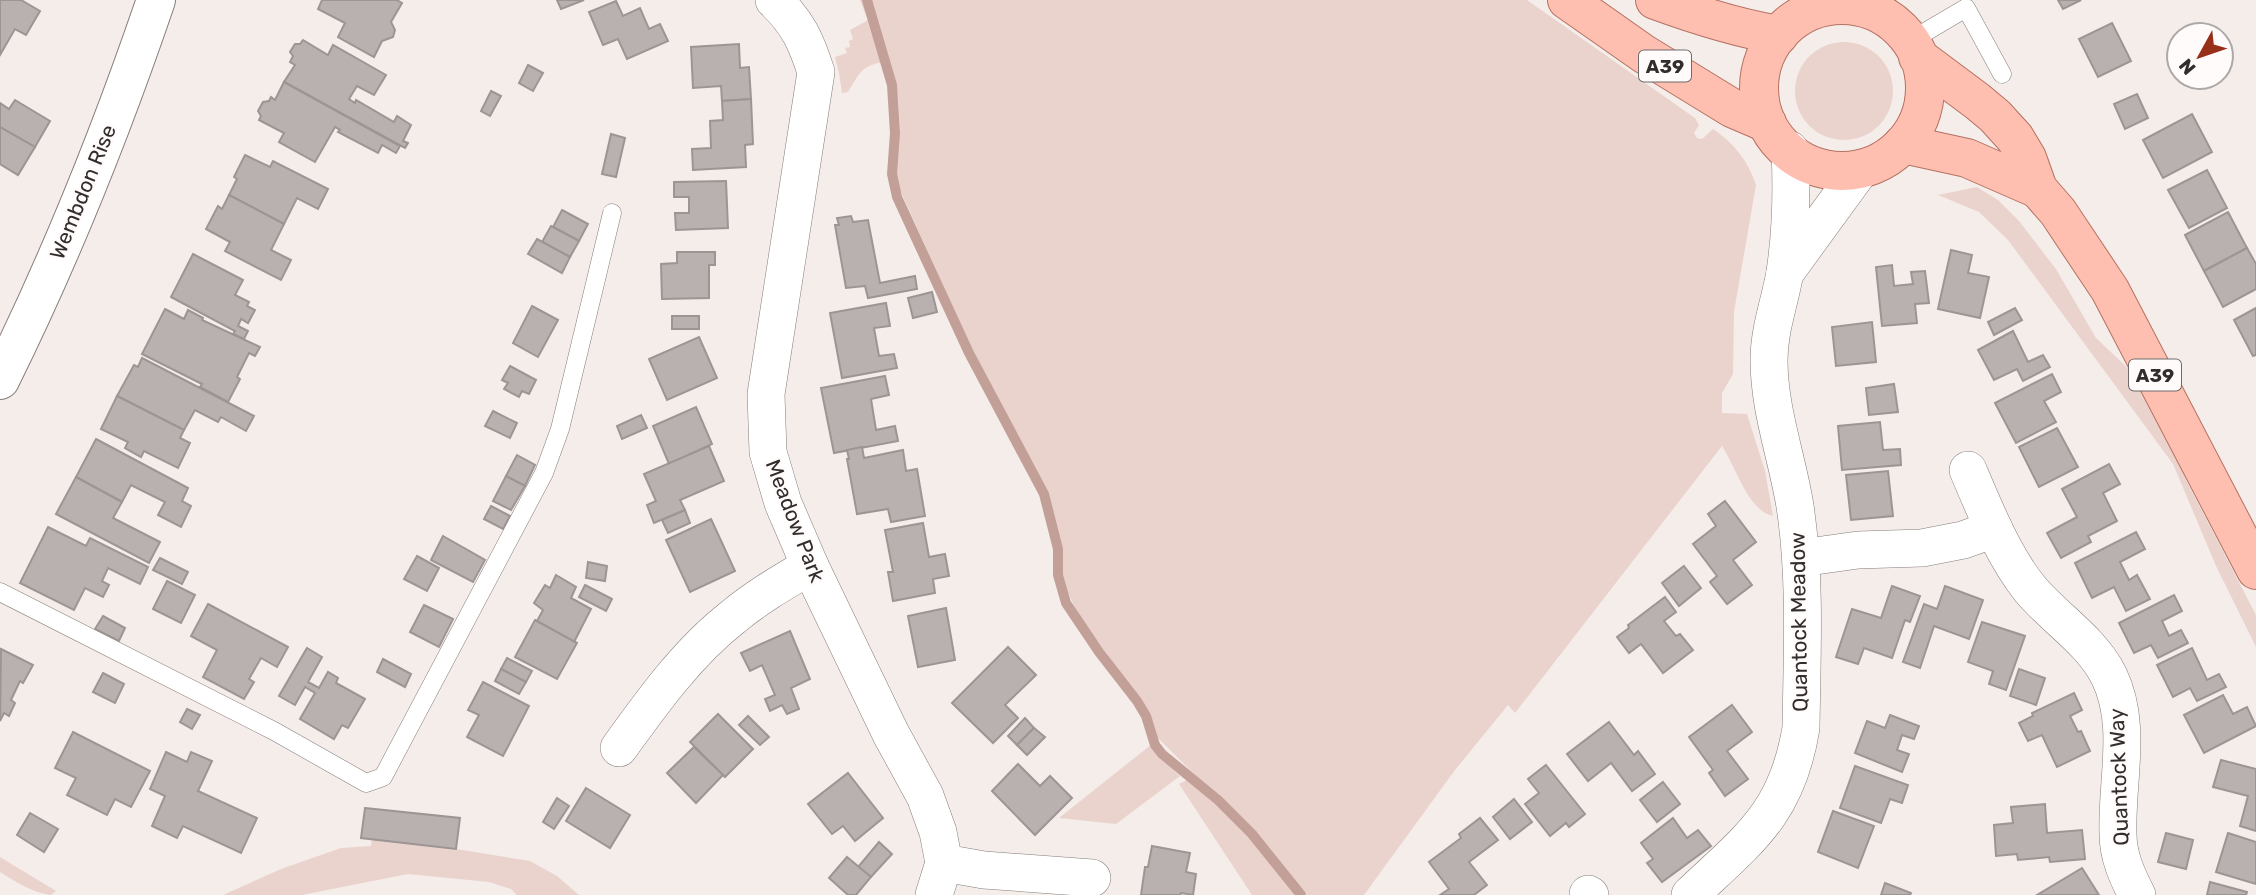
<svg xmlns="http://www.w3.org/2000/svg" width="2256" height="895" viewBox="0 0 2256 895" font-family="Rubik,sans-serif">
	<rect width="100%" height="100%" fill="#f5edea"/>
	<g fill="#ebd3cd">
		<path d="M860 0H865L885 62C861 65 860 73 848 92L842 93 839 73 835 57 847 53 845 48 850 47 849 41 853 39 850 30 868 20Z"/>
		<path d="M869 0H1527L1695 118 1699 125 1694 133 1697 138 1702 139 1713 129C1733 142 1749 162 1756 185L1734 312 1733 374 1722 393V413L1747 414 1765 471 1773 516C1748 511 1735 465 1722 446L1515 713 1508 705 1455 770 1364 895H1307L1254 831 1193 773 1158 738 1150 714 1078 614 1066 589 1062 571 1063 552 1049 496 980 367 900 190 895 169 900 129 898 98 893 71Z"/>
		<circle cx="1844" cy="91" r="49"/>
		<polygon points="1977,187 1998,200 2019,221 2056,269 2096,338 2134,374 2161,418 2187,482 2256,615 2256,647 2216,566 2173,464 2008,240 1979,212 1938,195"/>
		<polygon points="1152,744 1159,758 1180,776 1116,824 1059,818"/>
		<polygon points="1187,780 1222,808 1246,833 1295,895 1252,895 1179,784"/>
		<polygon points="372,839 456,849 530,861 557,876 579,895 517,895 511,889 489,882 408,874 302,895 223,895 281,869 341,848 371,846"/>
		<path d="M0 857 56 891 51 895C33 893 16 882 0 872Z"/>
	</g>
	<g fill="none" stroke-linecap="round" stroke-linejoin="round">
		<polyline stroke="#c2a098" stroke-width="10" points="867,0 892,85 895,133 892,174 897,197 969,353 1044,494 1058,549 1058,575 1066,603 1099,652 1137,701 1146,716 1155,745 1162,754 1218,800 1252,834 1301,895"/>
	</g>
	<g fill="#b9b1af" stroke="#9d9594" stroke-width="2">
		<polygon points="0,0 21,0 40,11 26,35 15,29 0,55"/>
		<polygon points="322,0 397,0 402,3 391,22 395,30 393,37 382,41 374,57 338,37 345,23 318,9"/>
		<polygon points="557,0 584,0 561,9"/>
		<polygon points="2058,0 2081,0 2063,9"/>
		<polygon points="616,1 623,16 640,8 649,29 660,24 668,41 627,59 618,39 603,45 589,12"/>
		<polygon points="2112,23 2131,61 2098,77 2079,39"/>
		<polygon points="303,40 328,55 333,45 386,75 374,95 357,86 349,99 355,103 356,100 394,122 397,116 411,125 403,141 408,143 405,148 284,82 295,65 290,62 293,56 290,52 295,44 300,44"/>
		<polygon points="739,44 740,68 749,67 751,99 722,101 721,86 693,88 691,47"/>
		<polygon points="528,65 543,73 533,91 519,83"/>
		<polygon points="284,82 400,146 396,153 382,145 378,153 338,132 340,130 335,127 315,162 279,142 284,133 259,120 261,116 258,111 263,102 269,101 271,97 275,100"/>
		<polygon points="491,91 501,96 490,116 481,111"/>
		<polygon points="2137,94 2148,118 2125,129 2114,104"/>
		<polygon points="751,99 753,144 745,145 746,167 693,170 692,149 711,148 710,121 723,120 722,101"/>
		<polygon points="15,100 50,121 35,147 0,127 0,103 9,109"/>
		<polygon points="2192,114 2212,152 2163,178 2143,140"/>
		<polygon points="0,127 35,147 18,175 0,164"/>
		<polygon points="611,134 625,138 616,177 602,174"/>
		<polygon points="245,155 270,167 273,161 328,189 318,209 297,198 284,224 229,195 237,179 234,177"/>
		<polygon points="2207,170 2227,208 2189,228 2168,190"/>
		<polygon points="726,181 728,228 676,230 675,213 689,213 689,197 674,197 674,182"/>
		<polygon points="229,195 284,224 271,250 291,260 281,280 225,251 230,242 206,229 218,206 222,209"/>
		<polygon points="562,210 588,224 579,241 553,227"/>
		<polygon points="2228,212 2247,248 2204,271 2185,235"/>
		<polygon points="851,216 853,222 868,220 880,283 915,276 917,289 868,298 865,286 846,288 835,225 839,225 837,218"/>
		<polygon points="551,226 579,241 570,257 542,242"/>
		<polygon points="537,239 570,257 562,273 528,254"/>
		<polygon points="2247,248 2256,264 2256,289 2223,307 2204,271"/>
		<polygon points="1951,250 1972,255 1968,273 1989,277 1980,318 1938,309"/>
		<polygon points="677,252 715,252 715,265 709,265 709,298 662,299 661,264 677,263"/>
		<polygon points="193,254 243,280 235,295 249,302 247,306 255,310 248,323 241,319 238,326 248,331 244,339 233,334 235,331 171,297"/>
		<polygon points="1892,265 1894,286 1913,284 1911,272 1925,271 1929,303 1915,304 1917,323 1882,326 1876,267"/>
		<polygon points="932,292 937,312 913,318 908,298"/>
		<polygon points="886,303 890,326 874,328 879,356 894,354 897,368 842,378 830,313"/>
		<polygon points="532,306 558,320 538,357 513,343"/>
		<polygon points="2015,308 2022,320 1994,335 1988,322"/>
		<polygon points="2256,308 2256,355 2253,356 2234,320"/>
		<polygon points="165,309 184,319 188,310 203,318 202,320 260,347 255,356 249,353 237,377 240,379 228,402 200,387 202,384 142,354"/>
		<rect x="672" y="316" width="27" height="13"/>
		<polygon points="1872,322 1876,362 1836,366 1832,327"/>
		<polygon points="2013,331 2028,362 2043,355 2050,367 2023,381 2017,369 1994,380 1978,350"/>
		<polygon points="699,337 717,378 667,400 649,359"/>
		<polygon points="142,358 254,416 246,431 221,417 218,422 195,410 184,430 117,396 134,365 138,367"/>
		<polygon points="510,366 536,380 529,394 522,391 519,397 504,389 508,383 502,380"/>
		<polygon points="2052,374 2061,392 2044,401 2056,422 2016,443 1995,403"/>
		<polygon points="885,376 889,395 871,399 876,430 895,426 898,441 834,453 821,388"/>
		<polygon points="1894,384 1898,412 1869,415 1866,388"/>
		<polygon points="117,396 184,430 180,438 190,443 178,468 144,451 141,457 125,448 128,442 101,429"/>
		<polygon points="696,407 712,444 669,464 653,426"/>
		<polygon points="493,411 517,423 510,438 485,426"/>
		<polygon points="641,415 647,428 622,439 617,426"/>
		<polygon points="1880,422 1883,450 1900,449 1901,465 1842,470 1838,426"/>
		<polygon points="2057,428 2078,467 2039,487 2019,447"/>
		<polygon points="96,439 188,488 182,501 191,506 181,527 158,515 165,502 131,485 122,502 76,477"/>
		<polygon points="709,446 724,481 680,500 685,510 654,523 647,505 656,501 644,474"/>
		<polygon points="862,447 864,458 903,450 906,471 917,469 925,516 891,522 888,509 857,514 847,459 849,459 847,450"/>
		<polygon points="517,455 535,465 525,486 506,476"/>
		<polygon points="2109,464 2120,484 2103,493 2117,521 2088,536 2091,542 2061,558 2047,533 2077,517 2062,489"/>
		<polygon points="1888,471 1893,516 1851,520 1846,475"/>
		<polygon points="506,476 525,486 511,510 493,501"/>
		<polygon points="76,477 122,502 113,518 160,542 149,563 56,514"/>
		<polygon points="1725,501 1756,542 1733,560 1752,585 1727,604 1710,582 1717,576 1693,544 1716,526 1708,514"/>
		<polygon points="491,506 510,516 503,529 484,519"/>
		<polygon points="685,510 690,523 668,533 662,520"/>
		<polygon points="711,519 735,571 690,592 666,540"/>
		<polygon points="923,523 929,557 945,554 949,576 933,579 935,593 893,601 888,572 893,572 885,530"/>
		<polygon points="48,527 86,546 90,538 148,567 140,584 108,568 102,581 109,585 103,597 85,588 74,610 20,583"/>
		<polygon points="2136,532 2145,549 2120,562 2129,580 2137,575 2150,599 2126,611 2114,587 2092,598 2075,563"/>
		<polygon points="443,536 485,560 473,582 431,560"/>
		<polygon points="417,556 439,568 427,591 404,579"/>
		<polygon points="160,558 188,572 182,584 153,570"/>
		<polygon points="588,562 607,566 605,581 586,578"/>
		<polygon points="1684,566 1701,588 1679,606 1662,583"/>
		<polygon points="556,575 576,587 571,598 591,609 574,642 537,621 543,610 534,603 545,585 550,588"/>
		<polygon points="167,581 195,595 181,623 153,609"/>
		<polygon points="585,585 612,599 606,611 579,597"/>
		<polygon points="1892,586 1920,596 1910,622 1905,620 1892,658 1864,648 1858,664 1836,657 1852,609 1881,618"/>
		<polygon points="1945,586 1983,600 1969,639 1934,626 1920,668 1903,662 1924,604 1937,609"/>
		<polygon points="2174,595 2182,611 2162,621 2169,636 2181,630 2188,643 2158,658 2151,645 2134,653 2119,623"/>
		<polygon points="1665,597 1676,612 1664,621 1676,636 1680,634 1693,650 1663,673 1641,644 1629,653 1617,637 1629,628 1628,625"/>
		<polygon points="208,604 288,647 277,667 261,658 249,679 254,682 244,699 203,677 217,650 191,636"/>
		<polygon points="424,605 453,619 439,647 410,632"/>
		<polygon points="946,608 955,660 918,667 908,616"/>
		<polygon points="103,616 125,628 119,641 95,629"/>
		<polygon points="535,620 577,643 557,679 515,657"/>
		<polygon points="1982,622 2025,636 2006,690 1989,684 1993,671 1968,662"/>
		<polygon points="790,631 810,679 791,688 799,709 787,714 782,705 770,711 765,699 775,695 762,665 750,671 741,653"/>
		<polygon points="1008,647 1036,675 1005,705 1018,718 993,743 952,703"/>
		<polygon points="307,648 322,657 308,682 319,688 328,672 338,678 336,683 365,699 348,728 342,725 334,739 300,719 315,693 305,687 295,705 279,696"/>
		<polygon points="2192,648 2207,680 2219,674 2226,687 2197,701 2190,688 2173,697 2157,665"/>
		<polygon points="1,649 33,665 23,683 20,681 11,700 15,703 9,716 4,713 0,721"/>
		<polygon points="507,658 532,671 526,682 501,669"/>
		<polygon points="383,659 411,674 405,687 377,672"/>
		<polygon points="501,669 526,682 519,694 495,681"/>
		<polygon points="2019,669 2045,678 2036,705 2010,696"/>
		<polygon points="103,673 124,684 115,703 93,692"/>
		<polygon points="483,682 529,706 503,756 467,737 479,715 468,710"/>
		<polygon points="2074,693 2082,710 2070,716 2078,732 2081,731 2090,751 2057,767 2042,735 2028,741 2019,723 2033,716 2032,713"/>
		<polygon points="2223,695 2233,714 2247,707 2256,726 2204,753 2184,715"/>
		<polygon points="1732,705 1752,732 1727,751 1748,779 1725,796 1709,773 1713,770 1689,737"/>
		<polygon points="187,709 200,715 192,729 180,722"/>
		<polygon points="718,714 753,749 725,777 690,742"/>
		<polygon points="1890,715 1919,726 1914,739 1902,735 1897,750 1909,754 1902,772 1855,753 1867,721 1885,728"/>
		<polygon points="748,716 769,737 760,745 739,725"/>
		<polygon points="1025,718 1034,728 1017,745 1008,736"/>
		<polygon points="1609,722 1634,755 1638,751 1655,774 1632,791 1611,763 1588,781 1567,754"/>
		<polygon points="1034,728 1045,737 1027,755 1017,745"/>
		<polygon points="73,732 150,771 131,807 115,799 107,815 67,795 76,778 55,768"/>
		<polygon points="694,747 723,775 696,803 667,773"/>
		<polygon points="166,752 187,762 191,752 212,761 198,791 257,818 241,853 183,826 177,838 152,826 165,796 150,789"/>
		<polygon points="2221,760 2256,769 2256,831 2240,826 2248,796 2213,787"/>
		<polygon points="1018,764 1040,786 1050,776 1072,798 1035,835 992,791"/>
		<polygon points="1546,765 1585,814 1569,827 1566,823 1550,836 1525,804 1539,793 1528,779"/>
		<polygon points="1855,766 1908,785 1902,803 1890,799 1881,823 1840,808"/>
		<polygon points="848,773 883,818 855,841 843,826 832,834 808,804"/>
		<polygon points="1663,782 1680,804 1657,822 1640,800"/>
		<polygon points="586,788 630,815 610,848 566,821"/>
		<polygon points="557,798 569,806 554,829 543,822"/>
		<polygon points="1514,799 1532,822 1510,839 1493,817"/>
		<polygon points="2045,804 2047,833 2082,830 2085,859 2050,862 2049,857 2018,860 2017,854 1996,856 1994,825 2013,823 2011,807"/>
		<polygon points="365,808 460,818 456,849 361,838"/>
		<polygon points="1833,811 1874,826 1858,868 1818,852"/>
		<polygon points="30,813 58,829 44,852 17,835"/>
		<polygon points="1480,818 1498,840 1469,862 1487,885 1474,895 1440,895 1449,889 1429,862 1461,838 1459,834"/>
		<polygon points="1673,818 1687,838 1698,830 1711,846 1662,882 1647,863 1653,859 1641,843"/>
		<polygon points="2166,833 2193,840 2186,869 2158,862"/>
		<polygon points="2228,833 2256,842 2256,884 2216,872"/>
		<polygon points="879,842 892,854 871,877 858,867"/>
		<polygon points="1152,846 1190,853 1186,872 1196,874 1193,895 1181,893 1180,895 1141,895 1145,867 1148,867"/>
		<polygon points="847,857 871,877 856,895 848,895 829,878"/>
		<polygon points="2082,868 2099,895 2037,895"/>
		<polygon points="2210,882 2247,892 2246,895 2207,895"/>
		<polygon points="1885,883 1911,893 1910,895 1881,895"/>
	</g>
	<g fill="none" stroke-linecap="round" stroke-linejoin="round">
		<g stroke="#857d7b" stroke-width="19">
			<g id="service">
				<polyline points="1910,41 1966,8 2002,74"/>
				<polyline points="0,592 274,731 366,783 383,777 544,473 560,429 612,213"/>
			</g>
		</g>
		<g stroke="#857d7b" stroke-width="38">
			<g id="minor">
				<path d="M774 0C798 23 806 41 816 72L766 394 768 452 783 503 810 566 891 734 925 796 938 832 944 863 984 870 1092 878"/>
				<polyline points="1785,273 1860,170"/>
				<path d="M1968 470C1984 508 2004 557 2030 589 2055 619 2091 640 2109 676 2133 725 2116 782 2118 834 2118 856 2127 876 2137 895"/>
				<polyline points="1801,558 1858,550 1922,548 1963,540 1994,529"/>
				<path d="M619 748C652 702 688 652 733 617 757 597 783 582 810 566"/>
				<polyline points="1588,894 1590,895"/>
				<polyline points="934,895 944,863"/>
				<path d="M1690 895C1749 839 1787 814 1801 728 1802 654 1806 579 1795 506 1787 457 1769 410 1769 360 1769 329 1780 302 1785 272 1791 231 1792 191 1790 150"/>
			</g>
		</g>
		<g stroke="#857d7b" stroke-width="40">
			<path id="secondary" d="M0 380C61 257 112 129 156 0"/>
		</g>
		<g stroke="#b57161" stroke-width="40">
			<g id="primary">
				<polyline points="1567,0 1644,54 1732,108 1767,123"/>
				<path d="M1655 0C1696 15 1736 28 1779 35"/>
				<circle cx="1842" cy="88" r="83"/>
				<polyline points="1918,57 1977,101 1995,116 2015,138 2027,158 2038,189 2058,212 2110,290 2256,570"/>
				<polyline points="1903,144 1967,158 2038,189"/>
			</g>
		</g>
		<use href="#service" stroke="#fff" stroke-width="18"/>
		<use href="#minor" stroke="#fff" stroke-width="37"/>
		<use href="#secondary" stroke="#fff" stroke-width="38"/>
		<use href="#primary" stroke="#febfb1" stroke-width="38"/>
	</g>
	<g text-anchor="middle" stroke-width="5" stroke-linejoin="round" paint-order="stroke">
		<g fill="#fffbfa" stroke="#6e6b6a" stroke-width="2">
			<rect x="1639" y="50.5" width="52" height="31" rx="5"/>
			<rect x="2129" y="359.5" width="52" height="31" rx="5"/>
		</g>
		<g font-size="19" font-weight="bold" fill="#302d2c">
			<text x="1665" y="73">A39</text>
			<text x="2155" y="382">A39</text>
		</g>
		<g font-size="21" fill="#302d2c" stroke="#fffbfa">
			<text transform="translate(83 192) rotate(-68)" y="7">Wembdon Rise</text>
			<text transform="translate(795 521) rotate(69)" y="7">Meadow Park</text>
			<text transform="translate(1799 622) rotate(-91)" y="7">Quantock Meadow</text>
			<text transform="translate(2119 777) rotate(-92)" y="7">Quantock Way</text>
		</g>
	</g>
	<g transform="translate(2200 56) rotate(230)"><circle r="33" fill="#fffbfa" stroke="#aca9a8" stroke-width="2"/>
	<path d="M0-5L12 26L0 18L-12 26Z" fill="#982f18"/>
	<text y="-10" font-size="19" font-weight="bold" text-anchor="middle" fill="#302d2c">N</text>
	</g>
</svg>
